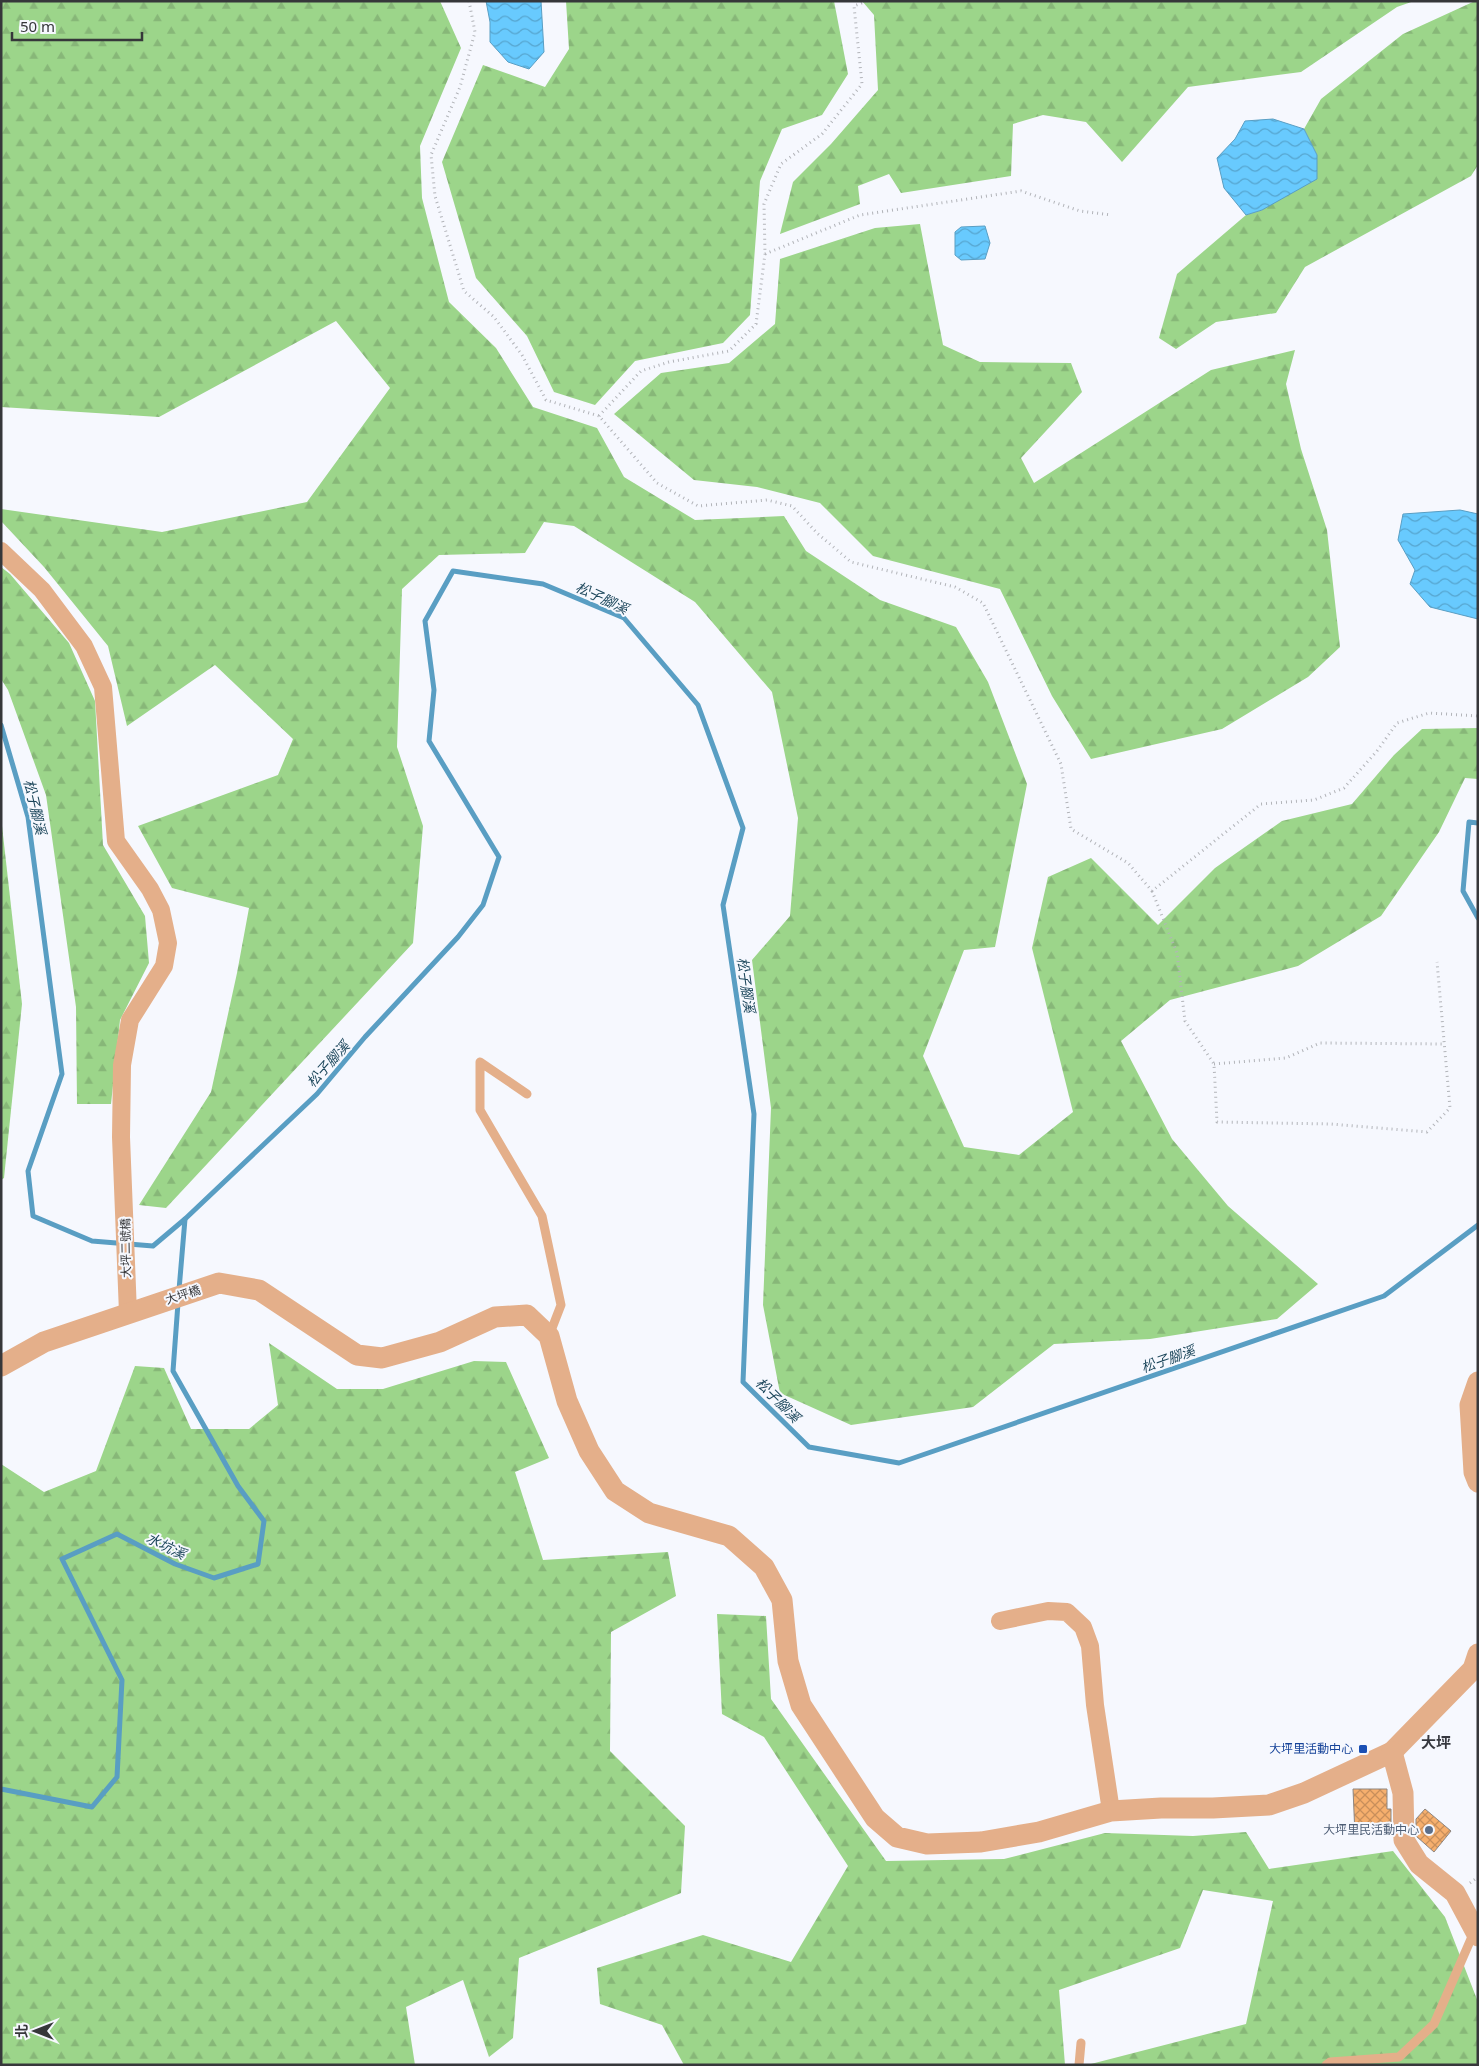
<svg xmlns="http://www.w3.org/2000/svg" width="1479" height="2066" viewBox="0 0 1479 2066" font-family="'Noto Sans','Noto Sans TC',sans-serif">
	<defs>
		<pattern id="forest-firs" width="22" height="20" patternUnits="userSpaceOnUse" patternTransform="scale(1.25)"><rect width="22" height="20" fill="#9cd58a"/><path d="M5 1l3.5 6h-7zM16 11l3.5 6h-7z" fill="#87b778"/></pattern>
		<pattern id="water-waves" width="16" height="10" patternUnits="userSpaceOnUse" patternTransform="scale(1.25)"><rect width="16" height="10" fill="#68cafe"/><path d="M0 5q4-4 8 0t8 0" fill="none" stroke="#56a5cf"/></pattern>
		<pattern id="building-cross-hatch" width="8" height="8" patternUnits="userSpaceOnUse" patternTransform="scale(1.25)"><rect width="8" height="8" fill="#f6af6d"/><path d="M0 0l8 8M0 8l8-8" fill="none" stroke="#c88f5b"/></pattern>
	</defs>
	<rect width="100%" height="100%" fill="#f6f8fe"/>
	<g fill="url(#forest-firs)">
		<polygon points="1,1 440,1 461,48 420,146 422,198 449,302 496,348 533,407 597,428 624,477 695,520 784,516 806,551 880,600 956,627 988,682 1027,784 995,947 964,950 923,1056 964,1147 1019,1155 1073,1112 1032,948 1048,877 1091,858 1158,925 1215,868 1282,821 1352,804 1394,755 1422,729 1478,728 1478,779 1465,778 1439,832 1381,916 1298,966 1170,1000 1121,1041 1172,1139 1228,1206 1318,1284 1277,1319 1150,1339 1054,1344 973,1407 851,1425 780,1393 763,1305 771,1108 752,960 790,916 798,818 772,692 695,602 574,526 544,522 525,553 439,555 402,589 397,747 423,826 413,943 166,1208 139,1205 211,1092 237,973 249,908 172,888 138,826 278,775 293,739 215,665 127,726 108,646 44,567 1,521 1,509 162,532 307,502 390,388 336,321 159,417 1,407"/>
		<polygon points="566,1 834,1 848,74 822,115 782,129 760,181 750,315 723,343 635,361 595,405 554,392 527,336 476,278 442,162 483,65 545,87 569,49"/>
		<polygon points="862,1 1414,1 1397,7 1301,72 1188,87 1122,162 1086,122 1043,115 1013,124 1011,176 901,193 889,174 858,186 860,204 780,234 793,182 831,144 878,90 874,15"/>
		<polygon points="1475,1 1478,1 1478,165 1471,176 1305,267 1276,313 1216,322 1176,349 1159,338 1177,274 1246,215 1262,210 1317,155 1304,129 1321,99 1403,34"/>
		<polygon points="920,224 943,345 980,362 1071,363 1082,392 1021,458 1034,483 1211,370 1295,350 1286,384 1301,449 1327,530 1340,647 1308,677 1222,729 1091,759 1052,696 1000,589 873,556 820,503 757,487 694,480 614,414 661,373 729,363 775,324 780,259 875,228"/>
		<polygon points="1,567 10,574 69,643 95,701 103,845 145,916 149,963 120,1020 111,1104 77,1104 76,1007 46,795 8,690 1,679"/>
		<polygon points="1,817 22,1004 4,1178 1,1180"/>
		<polygon points="269,1343 337,1389 383,1389 474,1361 506,1362 549,1458 515,1472 543,1560 668,1552 676,1596 611,1632 610,1751 685,1826 681,1893 519,1958 513,2038 489,2057 463,1980 406,2007 415,2065 1,2065 1,1464 44,1492 96,1471 135,1366 164,1368 191,1429 249,1429 278,1405"/>
		<polygon points="717,1614 766,1616 771,1699 886,1861 1004,1859 1105,1833 1193,1836 1246,1832 1269,1869 1393,1851 1445,1917 1478,2002 1478,2065 1087,2065 1246,2024 1273,1901 1203,1890 1180,1948 1059,1990 1065,2065 684,2065 662,2025 600,2004 597,1968 703,1935 791,1962 848,1866 764,1737 722,1714"/>
	</g>
	<g fill="url(#water-waves)" stroke="#599ec3">
		<polygon points="486,1 541,1 544,52 529,69 508,62 490,42 490,22"/>
		<polygon points="1273,119 1304,129 1317,155 1317,179 1262,210 1246,215 1224,188 1217,158 1235,139 1245,121"/>
		<polygon points="985,226 990,243 985,259 961,260 955,255 955,232 961,227"/>
		<polygon points="1460,510 1478,514 1478,619 1430,607 1410,584 1415,570 1398,540 1403,514"/>
	</g>
	<g fill="none" stroke-linecap="round" stroke-linejoin="round">
		<g stroke="#599ec3" stroke-width="5">
			<polyline points="1,725 28,817 62,1074 28,1171 33,1216 92,1241 153,1246 185,1219 317,1094 365,1037 458,937 483,905 499,857 429,741 434,690 425,621 453,571 543,584 624,618 698,705 743,828 723,905 754,1114 743,1382 809,1447 899,1463 1384,1296 1478,1225"/>
			<polyline points="1478,823 1469,822 1463,891 1478,918"/>
			<polyline points="179,1290 185,1219"/>
			<polyline points="1,1789 92,1807 117,1777 122,1680 62,1559 117,1534 175,1564 214,1578 258,1564 264,1521 238,1486 173,1371 178,1303"/>
		</g>
	</g>
	<g fill="url(#building-cross-hatch)" stroke="#8e8680">
		<polygon points="1353,1789 1387,1789 1387,1809 1391,1809 1391,1835 1355,1835"/>
		<polygon points="1425,1809 1451,1831 1434,1852 1416,1836 1416,1819"/>
	</g>
	<g fill="none" stroke-linecap="round" stroke-linejoin="round">
		<g stroke="#b2b4b9" stroke-width="3" stroke-dasharray="1 4" stroke-linecap="butt">
			<polyline points="469,1 475,32 460,87 431,155 435,196 464,291 494,317 522,355 546,400 599,416 657,483 698,506 767,500 792,506 817,533 851,562 955,587 983,603 1061,764 1071,829 1128,863 1152,891 1261,804 1314,800 1344,788 1377,751 1397,723 1429,713 1478,716"/>
			<polyline points="765,254 860,215 1021,191 1080,211 1111,215"/>
			<polyline points="599,416 641,371 669,362 729,351 756,324 765,254 764,204 781,164 822,134 862,84 854,6 867,1"/>
			<polyline points="1152,891 1177,953 1185,1021 1214,1064 1217,1122 1331,1124 1427,1132 1450,1108 1437,962"/>
			<polyline points="1214,1064 1286,1058 1320,1043 1445,1044"/>
			<polyline points="1470,1883 1478,1877"/>
		</g>
		<g stroke="#e4af8a" stroke-width="9">
			<polyline points="527,1094 480,1062 480,1110 542,1216 561,1305 549,1336"/>
			<polyline points="1079,2065 1081,2043"/>
			<polyline points="1326,2065 1330,2062 1399,2057 1434,2024 1474,1932"/>
		</g>
		<g stroke="#e4af8a" stroke-width="18">
			<polyline points="1,551 42,590 84,646 103,687 116,841 150,889 161,910 168,943 164,966 130,1020 122,1065 121,1137 128,1313"/>
			<polyline points="1000,1621 1048,1611 1067,1612 1083,1627 1090,1646 1095,1705 1111,1811"/>
		</g>
		<g stroke="#e4af8a" stroke-width="21">
			<polyline points="1,1366 44,1342 219,1283 259,1290 357,1355 382,1358 440,1342 495,1317 527,1315 549,1336 567,1401 589,1451 615,1491 649,1513 729,1536 764,1567 782,1600 788,1661 801,1705 875,1818 897,1837 927,1844 981,1842 1039,1832 1111,1811 1161,1808 1213,1808 1269,1805 1304,1793 1392,1752 1473,1669 1478,1654"/>
			<polyline points="1478,1382 1470,1405 1474,1472 1478,1482"/>
			<polyline points="1392,1752 1403,1793 1404,1840 1419,1864 1455,1893 1478,1936"/>
		</g>
	</g>
	<rect fill="#1a4fb4" stroke="#f6f8fe" stroke-width="2" x="1358" y="1744" width="10" height="10" rx="2.5"/>
	<circle fill="#5c6f8a" stroke="#f6f8fe" stroke-width="2" cx="1429" cy="1830" r="5"/>
	<g text-anchor="middle" stroke-width="4" stroke-linejoin="round" paint-order="stroke">
		<g font-size="12" fill="#36373a" stroke="#f6f8fe">
			<text transform="translate(126 1248) rotate(-91)" y="4">大坪二號橋</text>
			<text transform="translate(183 1295) rotate(-18)" y="4">大坪橋</text>
		</g>
		<g font-size="12" fill="#164399" stroke="#f6f8fe" text-anchor="end">
			<text x="1353" y="1753">大坪里活動中心</text>
		</g>
		<g font-size="12" fill="#4e5e75" stroke="#f6f8fe" text-anchor="end">
			<text x="1419" y="1834">大坪里民活動中心</text>
		</g>
		<g font-size="14" font-style="italic" fill="#1c465b" stroke="#f6f8fe">
			<text transform="translate(602 598) rotate(25)" y="5">松子腳溪</text>
			<text transform="translate(35 807) rotate(77)" y="5">松子腳溪</text>
			<text transform="translate(746 985) rotate(82)" y="5">松子腳溪</text>
			<text transform="translate(328 1064) rotate(-48)" y="5">松子腳溪</text>
			<text transform="translate(1168 1359) rotate(-19)" y="5">松子腳溪</text>
			<text transform="translate(778 1400) rotate(45)" y="5">松子腳溪</text>
			<text transform="translate(166 1546) rotate(26)" y="5">水坑溪</text>
		</g>
		<g font-size="15" font-weight="bold" fill="#36383f" stroke="#f6f8fe">
			<text x="1436" y="1748">大坪</text>
		</g>
	</g>
	<rect width="1479" height="2066" fill="none" stroke="#36373a" stroke-width="5"/>
	<g transform="translate(35 2031) rotate(270)" stroke="#f6f8fe" stroke-width="4" paint-order="stroke">
	<path d="M0-4L9 19L0 12L-9 19Z" fill="#36373a"/>
	<text y="-8" font-size="14" font-weight="bold" text-anchor="middle" fill="#36373a">北</text>
	</g>
	<path d="M12 32v8h130v-8" fill="none" stroke="#36373a" stroke-width="2.5"/>
	<text x="20" y="32" font-size="15" fill="#36373a" stroke="#f6f8fe" stroke-width="4" paint-order="stroke">50 m</text>
</svg>
